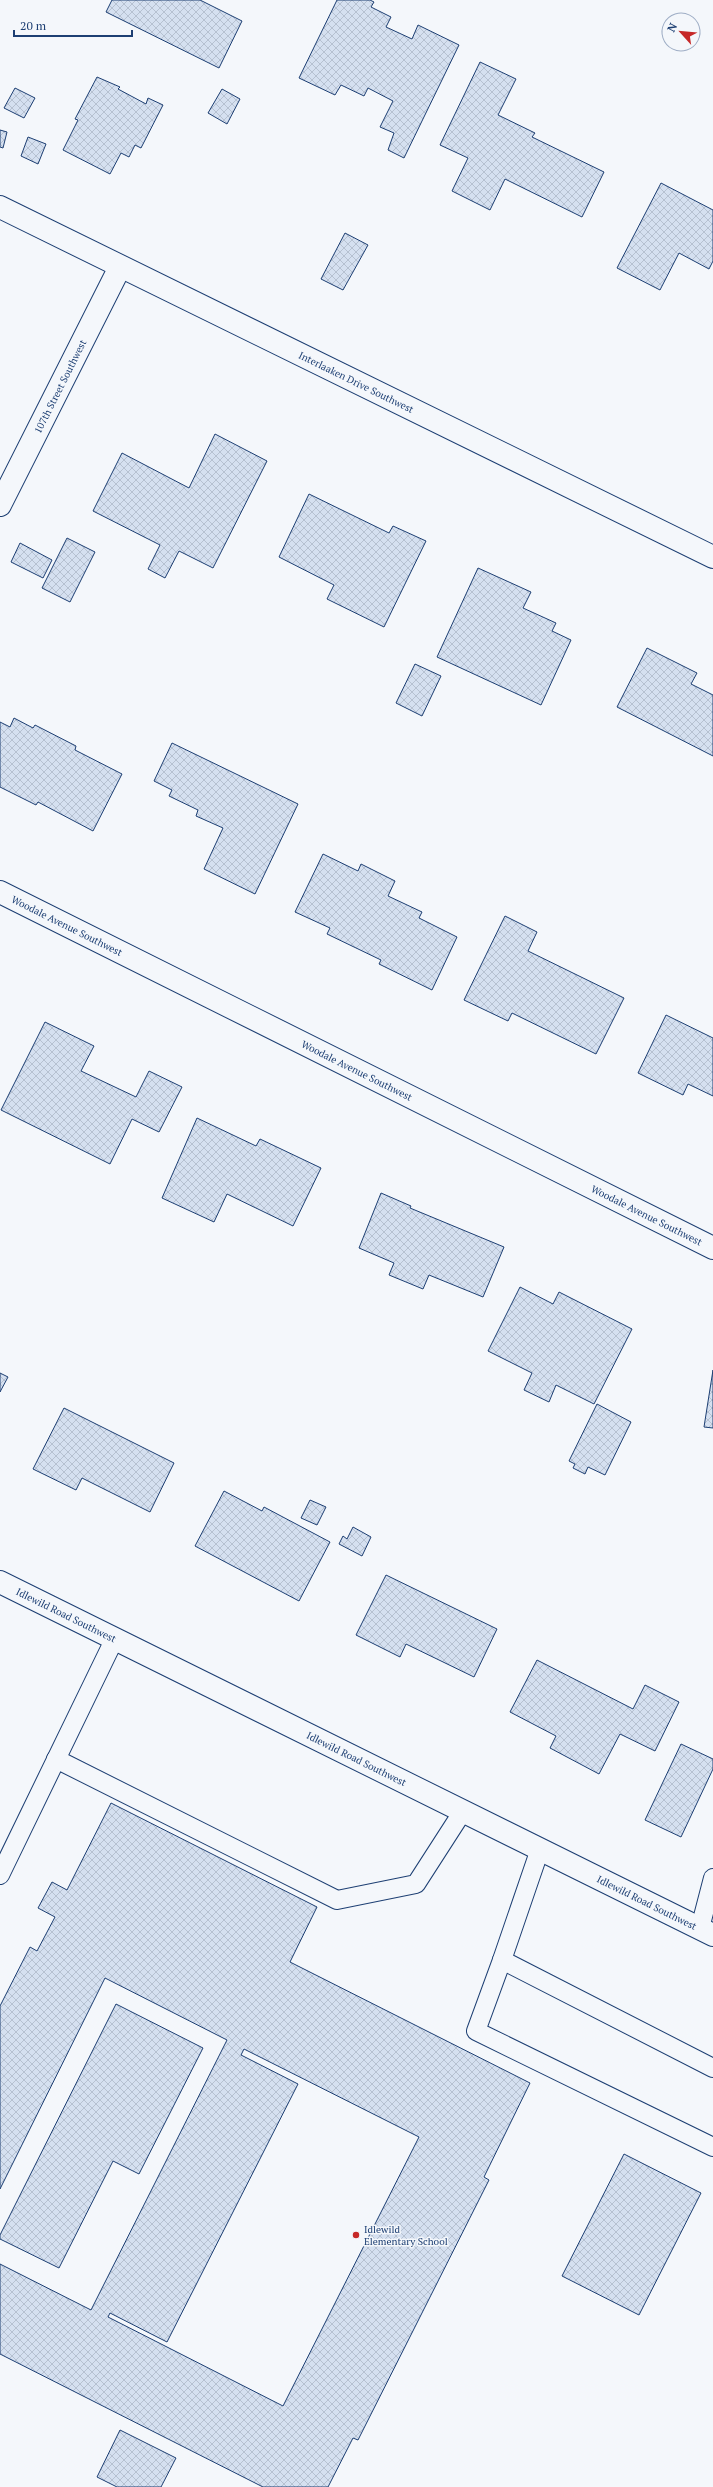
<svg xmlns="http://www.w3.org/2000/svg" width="713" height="2487" viewBox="0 0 713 2487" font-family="'PT Serif',serif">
	<defs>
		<pattern id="building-cross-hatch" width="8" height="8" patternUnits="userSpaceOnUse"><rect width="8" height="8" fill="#d5e0f0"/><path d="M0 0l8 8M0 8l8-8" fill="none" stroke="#b6c1d1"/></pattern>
	</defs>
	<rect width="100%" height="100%" fill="#f4f7fb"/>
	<g fill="url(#building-cross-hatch)" stroke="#1d3f73" fill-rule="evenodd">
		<polygon points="112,0 200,0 242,21 219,68 106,12"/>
		<polygon points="337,0 370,0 374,2 371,7 391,17 386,27 412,39 418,25 459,45 404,158 388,150 394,133 380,127 393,101 368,88 364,96 341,85 335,95 299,78"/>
		<polygon points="480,62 516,79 498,115 535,133 532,137 604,172 582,217 505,179 490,210 452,191 468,158 440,145"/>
		<polygon points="97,77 120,87 118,89 146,104 148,98 163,105 141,148 135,145 129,157 121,153 110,174 63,150 78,120 75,119"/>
		<polygon points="15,88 35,98 24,118 4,108"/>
		<polygon points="222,89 240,99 227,124 208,113"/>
		<polygon points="0,130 7,132 3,148 0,147"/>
		<polygon points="28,137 46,144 38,164 21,156"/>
		<polygon points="661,183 713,210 713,261 709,269 679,253 660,290 617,268"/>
		<polygon points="345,233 368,245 343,290 321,279"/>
		<polygon points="215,434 267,461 213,568 179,551 165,578 148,569 160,545 93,511 122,453 189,488"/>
		<polygon points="309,494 389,533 393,526 426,541 384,627 327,599 334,585 279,557"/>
		<polygon points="67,538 95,552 70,602 42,588"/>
		<polygon points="20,543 52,560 43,578 11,562"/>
		<polygon points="478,568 531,592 523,608 556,623 552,631 571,640 541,705 437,657"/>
		<polygon points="647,648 697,673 691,684 713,695 713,756 617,707"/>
		<polygon points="415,664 441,676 422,716 396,703"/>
		<polygon points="14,718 33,728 35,725 76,746 75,750 122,774 93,831 38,802 36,805 0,787 0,722 10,727"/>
		<polygon points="172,743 298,804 255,894 204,869 223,828 196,816 198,810 169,796 172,790 154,781"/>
		<polygon points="323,854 358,871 361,864 395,881 388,896 422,912 419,918 457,937 432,990 379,964 381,960 327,934 330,928 295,912"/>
		<polygon points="505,916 537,932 528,951 624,998 596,1054 512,1013 508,1021 464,1000"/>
		<polygon points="666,1015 713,1038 713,1096 688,1084 683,1095 638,1073"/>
		<polygon points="45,1022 94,1046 81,1071 136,1097 149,1071 182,1087 159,1132 132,1119 110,1164 1,1110"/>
		<polygon points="197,1118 256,1146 260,1139 321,1168 293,1226 227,1194 214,1222 162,1198"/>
		<polygon points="381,1193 411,1206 410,1208 504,1247 483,1297 429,1275 423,1289 389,1275 394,1263 359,1248"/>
		<polygon points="520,1287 553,1304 559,1292 632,1329 594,1404 556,1385 549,1402 524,1390 532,1373 488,1351"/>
		<polygon points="713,1370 713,1428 704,1427"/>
		<polygon points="0,1373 8,1377 0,1392"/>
		<polygon points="597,1404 631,1422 605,1475 588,1467 585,1474 573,1468 575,1464 569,1461"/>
		<polygon points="64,1408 174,1463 150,1512 82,1478 76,1490 33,1469"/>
		<polygon points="224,1491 262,1511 264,1507 330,1542 299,1601 195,1546"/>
		<polygon points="310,1500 326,1507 317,1525 301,1518"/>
		<polygon points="353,1527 371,1537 362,1556 339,1544 343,1536 347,1539"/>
		<polygon points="386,1575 497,1629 474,1677 406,1644 400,1657 356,1635"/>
		<polygon points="537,1660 633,1709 645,1685 679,1702 655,1751 620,1734 599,1774 550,1748 556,1736 510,1712"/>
		<polygon points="681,1744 713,1759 713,1769 681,1837 645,1820"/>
		<path d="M111 1803 317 1907 290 1962 530 2083 484 2177 489 2180 358 2440 353 2438 328 2487H263L0 2354V2264L91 2310 227 2040 105 1978 0 2189V2006L30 1947 37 1951 55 1917 38 1908 52 1882 67 1890ZM244 2049 419 2137 283 2406 108 2317 110 2313 167 2342 298 2084 241 2055Z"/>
		<polygon points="116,2004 203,2048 139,2174 113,2161 59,2268 0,2239 0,2235"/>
		<polygon points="624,2154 701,2193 639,2315 562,2276"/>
		<polygon points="120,2430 176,2458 161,2487 117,2487 97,2477"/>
	</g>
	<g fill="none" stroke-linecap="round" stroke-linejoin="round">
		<g stroke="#1d3f73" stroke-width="20">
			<g id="service">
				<polyline points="56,1759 337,1900 416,1884 463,1811"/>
				<polyline points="540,1849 502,1960 713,2068"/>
				<polyline points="0,1875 115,1638"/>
				<polyline points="700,1928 713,1878"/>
				<polyline points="502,1960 476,2031 713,2147"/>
			</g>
		</g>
		<g stroke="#1d3f73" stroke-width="24">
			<g id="minor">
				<path id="s1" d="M0 505 120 267"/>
				<path id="s2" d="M0 892 713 1248"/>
			</g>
		</g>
		<g stroke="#1d3f73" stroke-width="24">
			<g id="tertiary">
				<path id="s3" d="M0 207 713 557"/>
				<path id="s4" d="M0 1582 713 1935"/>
			</g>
		</g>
		<use href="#service" stroke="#f4f7fb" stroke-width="18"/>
		<use href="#minor" stroke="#f4f7fb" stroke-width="22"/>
		<use href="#tertiary" stroke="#f4f7fb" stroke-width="22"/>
	</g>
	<circle fill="#c62828" stroke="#f4f7fb" stroke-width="1.5" cx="356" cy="2235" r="4"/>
	<g text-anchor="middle" stroke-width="3" stroke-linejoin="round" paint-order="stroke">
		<g font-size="10" fill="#1d3f73" stroke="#f4f7fb">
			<text dy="4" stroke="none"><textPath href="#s3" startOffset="397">Interlaaken Drive Southwest</textPath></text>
			<text dy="4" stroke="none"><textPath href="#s1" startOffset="133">107th Street Southwest</textPath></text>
			<text dy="4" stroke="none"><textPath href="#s2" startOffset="75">Woodale Avenue Southwest</textPath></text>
			<text dy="4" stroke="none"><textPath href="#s2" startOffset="399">Woodale Avenue Southwest</textPath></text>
			<text dy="4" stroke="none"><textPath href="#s2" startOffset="723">Woodale Avenue Southwest</textPath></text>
			<text dy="4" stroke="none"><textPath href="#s4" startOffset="74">Idlewild Road Southwest</textPath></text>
			<text dy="4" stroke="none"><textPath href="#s4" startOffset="398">Idlewild Road Southwest</textPath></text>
			<text dy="4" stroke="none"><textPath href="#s4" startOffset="722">Idlewild Road Southwest</textPath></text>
		</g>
		<g font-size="10" fill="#1d3f73" stroke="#f4f7fb" text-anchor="start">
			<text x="364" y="2233">Idlewild<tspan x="364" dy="12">Elementary School</tspan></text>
		</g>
	</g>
	<g transform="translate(681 32) rotate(297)"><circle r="19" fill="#f4f7fb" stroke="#9eadc5"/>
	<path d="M0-3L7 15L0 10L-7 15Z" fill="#c62828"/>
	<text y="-6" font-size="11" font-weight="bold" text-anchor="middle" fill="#1d3f73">N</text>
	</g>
	<path d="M14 30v6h118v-6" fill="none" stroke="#1d3f73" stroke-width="2"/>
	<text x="20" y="30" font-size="12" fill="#1d3f73" stroke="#f4f7fb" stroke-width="3" paint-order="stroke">20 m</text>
</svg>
